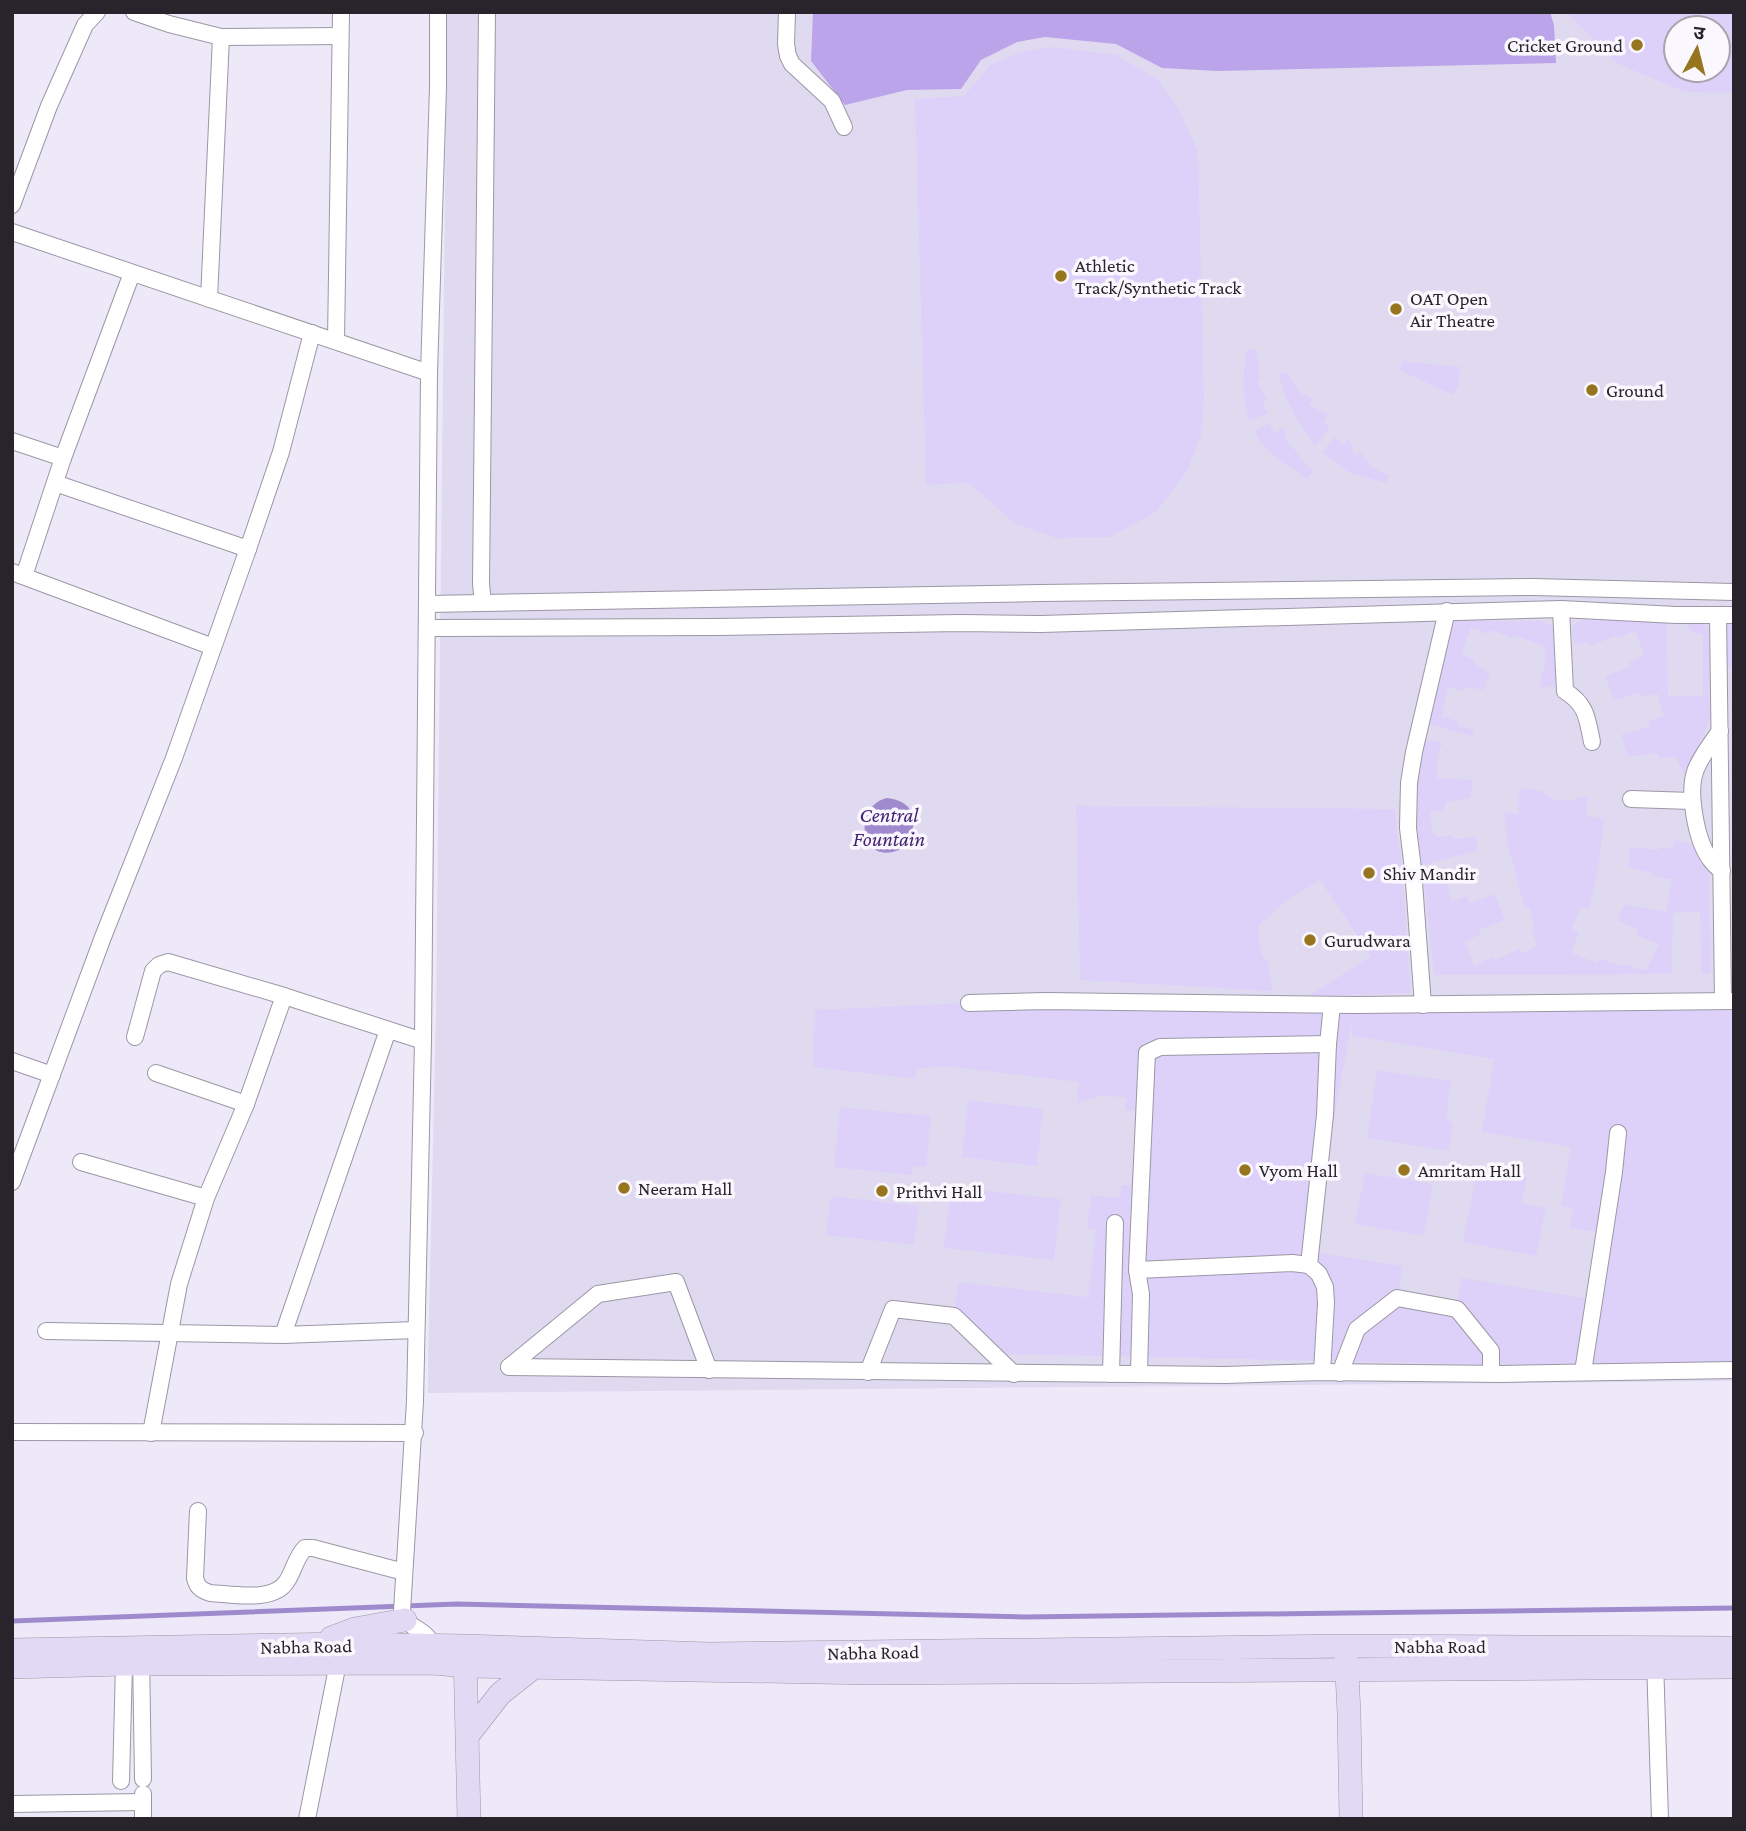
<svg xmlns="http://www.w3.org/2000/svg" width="1746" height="1831" viewBox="0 0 1746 1831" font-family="'Crimson Pro','Noto Sans Devanagari',serif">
	<rect width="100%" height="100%" fill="#eee9f9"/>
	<path fill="#e0daf0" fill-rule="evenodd" d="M447 12H1734V1381L428 1393V1359L436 1012ZM1676 28H1718V70H1676Z"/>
	<g fill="#ddd1fa" fill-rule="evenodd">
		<path d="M1566 12H1734V93L1685 92 1616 63ZM1676 28H1718V70H1676Z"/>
		<polygon points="1054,47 1117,55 1158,80 1180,111 1198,152 1204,399 1201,436 1187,471 1156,512 1110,537 1056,538 1015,524 969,483 926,485 915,99 964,96 990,65 1020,52"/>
		<path d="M1247 350H1257L1260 379 1257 382 1268 400 1262 402 1268 413 1249 421C1242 393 1242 379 1247 350Z"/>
		<polygon points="1403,361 1460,367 1459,386 1453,395 1399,370"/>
		<path d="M1286 372 1301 393 1312 399 1309 405 1328 415 1323 422 1330 428 1315 445C1298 424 1286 402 1279 376Z"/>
		<path d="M1270 423 1274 433 1283 427 1290 448 1293 447 1302 461 1313 470 1307 479C1289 466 1263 452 1254 431Z"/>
		<polygon points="1335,437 1342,445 1349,439 1355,456 1360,452 1371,467 1390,476 1385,483 1349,472 1322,452"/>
		<path d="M1582 620 1665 622 1667 625 1668 696H1703V635L1694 633 1688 629 1687 625 1691 621C1699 621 1704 622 1709 629L1710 720 1691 762 1687 781 1676 757 1659 758 1658 753 1628 757 1621 735 1650 726 1649 721 1664 716 1657 693 1642 697 1640 693 1614 700 1605 676 1631 666 1629 662 1644 655 1635 631 1617 638 1615 636 1590 646 1588 642 1576 645 1572 635 1573 625Z"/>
		<polygon points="1454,621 1545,621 1554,628 1556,636 1556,685 1539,688 1546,658 1543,646 1514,635 1512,638 1491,630 1488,634 1471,628 1461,654 1475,660 1474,664 1490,673 1484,690 1465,687 1464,691 1448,687 1442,716 1458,721 1458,725 1474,730 1473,736 1428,724"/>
		<polygon points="1727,624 1734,624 1734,666 1726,666"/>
		<polygon points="1424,740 1443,743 1439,749 1436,778 1473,780 1470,798 1446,802 1443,811 1430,811 1433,833 1438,837 1452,835 1453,839 1476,837 1478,850 1420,866 1409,809"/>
		<polygon points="1519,788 1542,791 1552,800 1572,800 1588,796 1586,816 1604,819 1599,864 1589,910 1582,907 1572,928 1579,933 1571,953 1597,963 1600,959 1622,966 1624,964 1646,971 1659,944 1636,935 1638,930 1618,921 1623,905 1666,911 1672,879 1653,877 1652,873 1628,867 1630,847 1658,850 1659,847 1673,848 1674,840 1691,843 1709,875 1711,973 1701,973 1700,911 1673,913 1672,974 1434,975 1424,883 1445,876 1452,902 1466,896 1470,903 1495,894 1505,920 1479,930 1480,935 1465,941 1474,966 1492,957 1495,960 1519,949 1522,953 1538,946 1531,930 1535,927 1529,907 1524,907 1506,837 1505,812 1518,814"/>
		<polygon points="1076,806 1395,809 1397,835 1401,855 1411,993 1309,996 1371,956 1320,880 1287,900 1258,926 1261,954 1268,962 1273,991 1080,980"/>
		<path d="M969 1003 1353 1013 1734 1007V1367L1473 1364 1007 1354 955 1308 958 1282 1088 1297 1096 1231 1087 1229 1091 1195 1120 1198 1121 1185H1131L1140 1112 1125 1110 1126 1098 1101 1095 1077 1103 1079 1082 944 1066 917 1069 915 1079 813 1067 815 1010ZM1352 1020V1036L1494 1059 1482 1132 1571 1147 1561 1206 1573 1208 1569 1228 1607 1233 1596 1300 1461 1278 1457 1308 1397 1298 1403 1266 1319 1253 1312 1244Z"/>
		<polygon points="1377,1070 1451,1081 1446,1120 1453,1122 1449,1151 1367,1138"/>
		<polygon points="968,1100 1043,1109 1037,1166 962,1157"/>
		<polygon points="840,1107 931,1116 926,1167 913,1166 912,1175 834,1167"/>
		<polygon points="1478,1167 1527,1177 1522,1203 1546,1208 1536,1256 1463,1242"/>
		<polygon points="1365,1173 1433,1184 1424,1236 1355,1224"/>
		<polygon points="951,1187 1061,1199 1054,1260 944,1248"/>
		<polygon points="831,1196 919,1206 914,1245 826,1235"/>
	</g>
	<polygon fill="#bba4ea" points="813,12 1550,12 1554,25 1556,63 1218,71 1162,68 1116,44 1045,37 1017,42 981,60 961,89 907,90 845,105 811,61"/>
	<path fill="#a08ace" d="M887 798C904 800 915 808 913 826 912 838 908 846 896 851 858 863 854 805 887 798Z"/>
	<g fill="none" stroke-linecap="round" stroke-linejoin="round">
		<polyline stroke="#a08ace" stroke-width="5" points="12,1621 457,1604 1024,1617 1734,1608"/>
		<g stroke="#9b97a5" stroke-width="18">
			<g id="street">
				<polyline points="134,12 169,24 221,37 209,299"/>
				<polyline points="787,12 786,44 788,56 792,64 832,101 844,127"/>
				<polyline points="221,37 340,36"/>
				<polyline points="12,205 49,106 85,25 97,12"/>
				<polyline points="12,232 429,373"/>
				<polyline points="336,341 341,12"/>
				<polyline points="12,441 63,458"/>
				<polyline points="55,483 248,549"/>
				<polyline points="12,572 213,647"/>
				<polyline points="24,576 63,458 132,273"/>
				<polyline points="483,603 481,584 487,12"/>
				<polyline points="427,604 1040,593 1533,587 1734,592"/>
				<path d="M1561 609 1565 691C1587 705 1587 718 1592 742"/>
				<polyline points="1718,615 1723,1001"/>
				<polyline points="427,628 718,627 960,623 1041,624 1561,609 1676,615 1734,615"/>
				<path d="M1720 731C1711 743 1702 755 1696 769 1687 791 1696 840 1710 859 1713 864 1718 868 1722 871"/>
				<polyline points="1631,799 1692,801"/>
				<polyline points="969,1003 1045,1001 1356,1005 1734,1001"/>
				<polyline points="1423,1005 1413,869 1408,828 1409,783 1414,752 1447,611"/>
				<polyline points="135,1037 153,971 159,965 168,962 284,996 423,1041"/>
				<polyline points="12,1061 52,1075"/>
				<polyline points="156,1073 246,1104"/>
				<polyline points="81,1162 206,1198"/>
				<polyline points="12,1182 103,937 174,758 248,549 281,452 312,333"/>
				<polyline points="1137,1270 1292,1263 1309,1265"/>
				<polyline points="46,1331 283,1335 416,1330"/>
				<polyline points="283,1335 388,1030"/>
				<polyline points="509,1367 1225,1375 1322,1372 1502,1374 1734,1370"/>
				<polyline points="509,1367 598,1294 676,1282 709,1370"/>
				<polyline points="868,1372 893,1309 954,1316 1014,1374"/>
				<polyline points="1322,1372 1326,1303 1325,1287 1319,1274 1309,1265 1325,1115 1328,1044 1332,1005"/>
				<polyline points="1583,1372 1614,1172 1618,1133"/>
				<polyline points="1139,1373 1141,1294 1137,1270 1147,1053 1160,1047 1328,1044"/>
				<polyline points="1340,1373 1357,1329 1397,1298 1457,1309 1491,1351 1491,1373"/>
				<polyline points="1111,1374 1115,1223"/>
				<polyline points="12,1432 415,1433"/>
				<polyline points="151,1433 179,1284 206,1198 246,1104 284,996"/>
				<path d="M198 1511 195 1578C197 1587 201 1590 210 1593 232 1594 274 1603 287 1581 294 1570 296 1557 305 1548H313L404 1572"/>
				<path d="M432 1651C430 1626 411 1635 402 1611L415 1401 423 1041 429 373 438 87V12"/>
				<polyline points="141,1655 143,1779"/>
				<polyline points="1655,1660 1660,1819"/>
				<polyline points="121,1781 124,1664 123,1654"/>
				<polyline points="143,1794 143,1819"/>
				<polyline points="12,1804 143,1802"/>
				<polyline points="307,1819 338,1663"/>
			</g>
		</g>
		<g stroke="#9b97a5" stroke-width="24">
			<g id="secondary">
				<polyline points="331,1638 355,1629 405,1620"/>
				<polyline points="12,1650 344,1644 465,1646 710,1654 1346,1646 1734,1648"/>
				<polyline points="465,1653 469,1819"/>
				<polyline points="1346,1654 1349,1713 1351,1819"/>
				<polyline points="12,1667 124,1664 433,1663 466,1666 872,1673 1734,1667"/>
				<polyline points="468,1735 500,1694 534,1667"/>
			</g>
		</g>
		<use href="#street" stroke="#fff" stroke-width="16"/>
		<use href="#secondary" stroke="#e2d9f4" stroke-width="23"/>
	</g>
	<g fill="#97751e" stroke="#faf8fe" stroke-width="2.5">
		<circle cx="1637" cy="45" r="7"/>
		<circle cx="1061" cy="276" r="7"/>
		<circle cx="1396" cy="309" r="7"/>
		<circle cx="1592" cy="390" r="7"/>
		<circle cx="1369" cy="873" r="7"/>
		<circle cx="1310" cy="940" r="7"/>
		<circle cx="1245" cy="1170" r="7"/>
		<circle cx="1404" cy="1170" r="7"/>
		<circle cx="624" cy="1188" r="7"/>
		<circle cx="882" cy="1191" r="7"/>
	</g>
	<g text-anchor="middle" stroke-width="7" stroke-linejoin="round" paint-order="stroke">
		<g font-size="19" fill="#27252b" stroke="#faf8fe" text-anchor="start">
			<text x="1623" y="52" text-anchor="end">Cricket Ground</text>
			<text x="1075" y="272">Athletic<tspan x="1075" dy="22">Track/Synthetic Track</tspan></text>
			<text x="1410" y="305">OAT Open<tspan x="1410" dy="22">Air Theatre</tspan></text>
			<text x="1606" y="397">Ground</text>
			<text x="1383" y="880">Shiv Mandir</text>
			<text x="1324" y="947">Gurudwara</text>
			<text x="1259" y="1177">Vyom Hall</text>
			<text x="1418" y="1177">Amritam Hall</text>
			<text x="638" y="1195">Neeram Hall</text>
			<text x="896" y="1198">Prithvi Hall</text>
		</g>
		<g font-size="19" fill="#27252b" stroke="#faf8fe">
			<text transform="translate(306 1646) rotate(-1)" y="7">Nabha Road</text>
			<text x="1440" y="1653">Nabha Road</text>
			<text transform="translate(873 1652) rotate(-1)" y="7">Nabha Road</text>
		</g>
		<g font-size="21" font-style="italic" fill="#442272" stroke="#faf8fe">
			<text x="889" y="822">Central<tspan x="889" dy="24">Fountain</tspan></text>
		</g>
	</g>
	<rect width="1746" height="1831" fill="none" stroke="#27252b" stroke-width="28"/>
	<g transform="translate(1697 49) rotate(7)"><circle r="33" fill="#faf8fe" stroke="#a6a4aa" stroke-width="2"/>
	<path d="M0-5L12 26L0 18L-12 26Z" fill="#97751e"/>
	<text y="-10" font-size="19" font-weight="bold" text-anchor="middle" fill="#27252b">उ</text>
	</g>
</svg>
